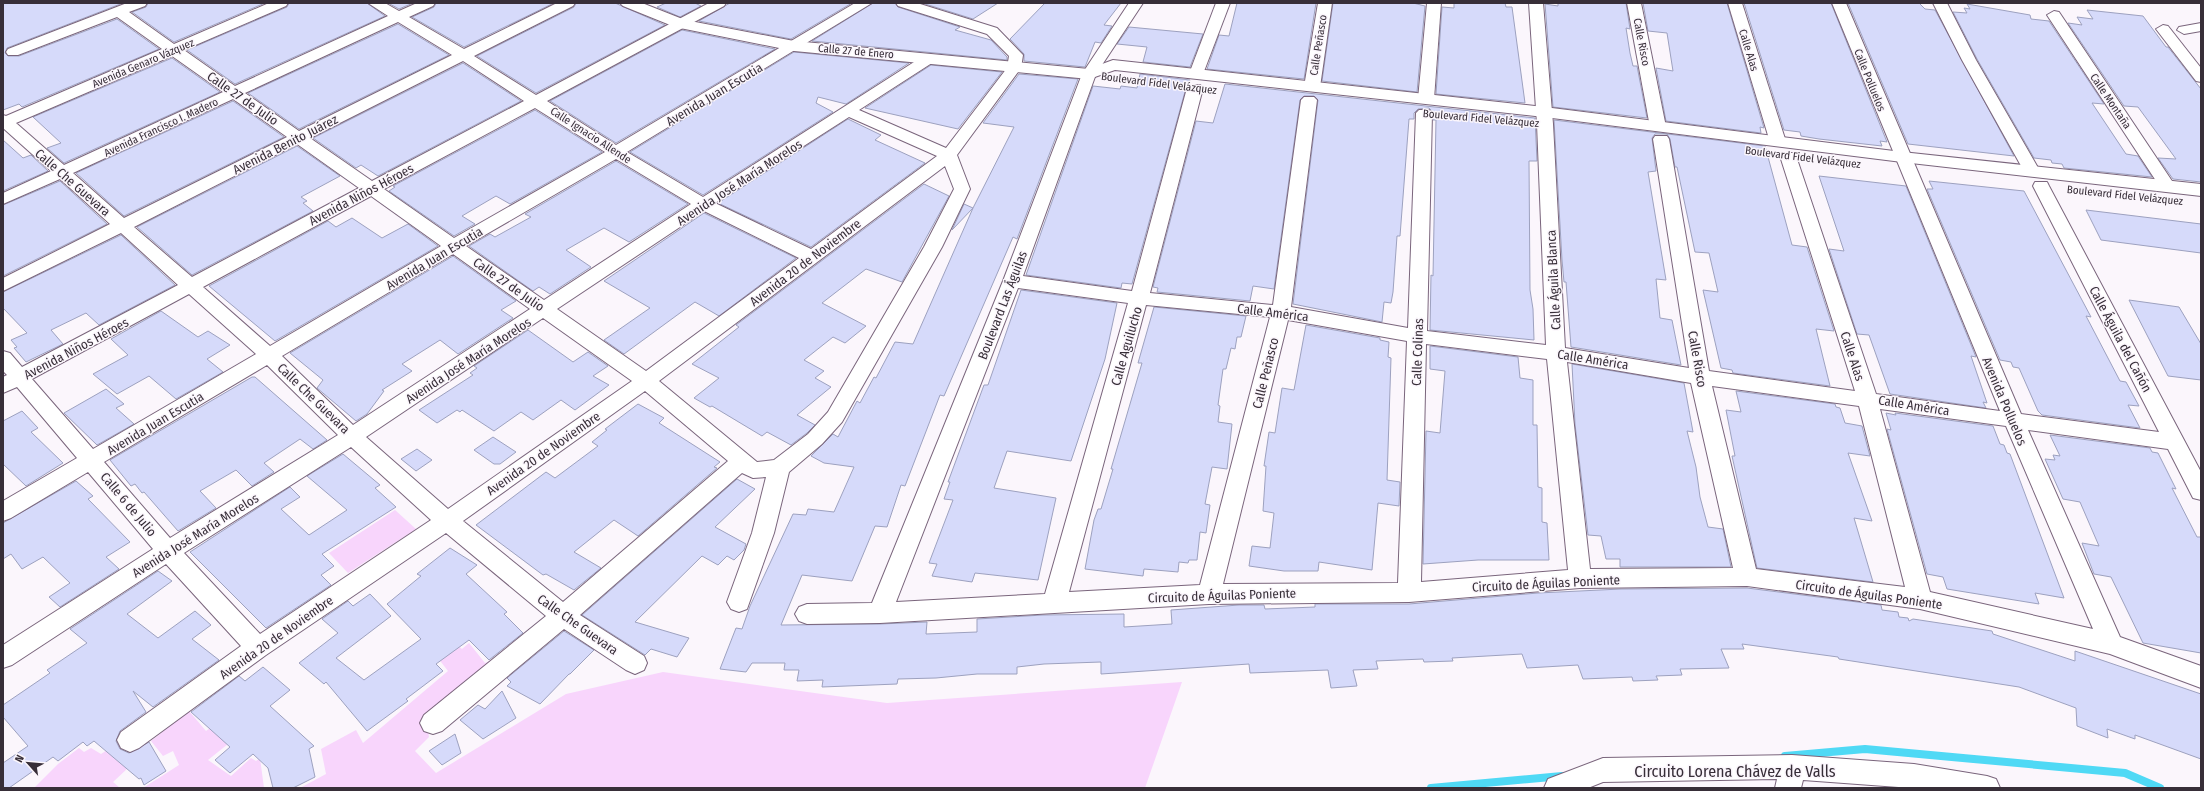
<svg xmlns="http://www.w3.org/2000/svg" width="2204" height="791" viewBox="0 0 2204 791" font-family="'Fira Sans Condensed',sans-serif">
	<rect width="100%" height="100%" fill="#fbf6fc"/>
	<g fill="#f8d5fc">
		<polygon points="395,510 416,529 348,573 329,553"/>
		<polygon points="452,640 462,649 469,643 485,663 515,651 427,726 429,737 415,751 436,773 566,694 663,672 887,703 1182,682 1145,788 300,788 326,774 321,749 356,730 363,743 448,671 434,653"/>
		<polygon points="189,711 206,731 226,716 233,740 208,760 231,776 251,758 256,761 260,758 264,788 143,788 179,765 173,751 163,756 151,741"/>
		<polygon points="118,743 128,768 113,782 120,788 34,788 58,764 79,748 84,752 91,748 101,754"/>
	</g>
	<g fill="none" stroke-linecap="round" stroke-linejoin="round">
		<g stroke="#4fd9f5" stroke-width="8">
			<polyline points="1785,756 1865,749 2125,773 2160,788"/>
			<polyline points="1431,788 1562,776"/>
		</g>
	</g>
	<g fill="#d6dafa" stroke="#9da1bf">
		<polygon points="3,3 123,3 7,48 5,53 8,56 19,56 117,19 159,49 22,107 19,104 3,110"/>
		<polygon points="148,3 265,3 174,42 132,12 146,7"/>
		<polygon points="289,3 367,3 385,16 235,84 187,50 287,7"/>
		<polygon points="388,3 413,3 399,9"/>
		<polygon points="436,3 554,3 464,47 412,17 434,7"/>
		<polygon points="576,3 615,3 665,25 536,93 477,56 574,7"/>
		<polygon points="666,3 695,3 701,6 680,17 657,7"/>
		<polygon points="730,3 852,3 791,39 699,21"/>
		<polygon points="873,3 895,3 898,7 960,27 955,30 991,40 1007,57 1007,60 812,41"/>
		<polygon points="922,3 998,3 973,19"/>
		<polygon points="1045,3 1121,3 1104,25 1112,26 1101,43 1095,42 1085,67 1024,61 1024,54 1010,39"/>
		<polygon points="1237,3 1316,3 1304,79 1207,69 1219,35 1229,36"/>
		<polygon points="1333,3 1413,3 1425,6 1417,92 1322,81"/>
		<polygon points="1454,3 1505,3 1506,7 1512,7 1525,103 1436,94 1442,7 1454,8"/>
		<polygon points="1558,3 1626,3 1630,29 1626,28 1630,53 1633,66 1637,66 1647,118 1553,107 1545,4 1558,6"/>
		<polygon points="1643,3 1727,3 1764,128 1760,127 1761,133 1666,121 1656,68 1673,71 1667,33 1648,31"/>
		<polygon points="1744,3 1831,3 1887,142 1880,141 1882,146 1819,139 1801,136 1800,132 1784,130"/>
		<polygon points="1848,3 1919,3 1925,9 1935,10 2014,156 1908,144"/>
		<polygon points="1967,4 2030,15 2031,19 2049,21 2104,104 2092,103 2126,154 2138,156 2152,177 2064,168 2062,164 2052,163 2051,160 2034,158 1977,59 1953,12 1967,13 1964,8 1970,9"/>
		<polygon points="2087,10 2143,16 2166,47 2168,47 2201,89 2201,182 2173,179 2158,158 2176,159 2138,107 2124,106 2068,23 2082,25 2077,17 2093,19"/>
		<polygon points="398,24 449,55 299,129 248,93"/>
		<polygon points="1129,27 1203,34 1190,67 1143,62 1147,47 1117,44"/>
		<polygon points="682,30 775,49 616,143 550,101"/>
		<polygon points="794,52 909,63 846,104 818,97 816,103 833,112 703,195 630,152"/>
		<polygon points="172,58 220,92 64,163 47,148 61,143 33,117"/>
		<polygon points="463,63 521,101 378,176 361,165 356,168 313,138"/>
		<polygon points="931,65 1002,72 958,129 865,108"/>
		<polygon points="1019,74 1078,79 1017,239 1013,237 944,396 940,395 905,486 901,485 887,527 875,526 852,581 802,575 781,625 880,624 927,622 926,634 977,632 977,619 1043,615 1124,614 1124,627 1172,624 1171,610 1239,605 1264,605 1265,609 1315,607 1315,604 1409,604 1538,593 1621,589 1747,588 1881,605 1882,610 1898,612 1899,617 1908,618 1909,621 1913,619 1992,631 1993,634 2075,661 2075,651 2201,694 2201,759 2135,735 2135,739 2107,729 2108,738 2077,726 2076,708 2019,687 1839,659 1838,657 1742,644 1744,649 1721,649 1729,668 1680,669 1682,675 1656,676 1658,680 1633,681 1632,677 1583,679 1578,665 1527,668 1522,654 1452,658 1453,661 1424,662 1423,659 1376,661 1378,669 1353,670 1357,686 1331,688 1328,670 1250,673 1249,664 1101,674 1101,662 1044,664 1017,667 1017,674 977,674 936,678 898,679 897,684 822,687 823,680 797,681 799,670 784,670 785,663 752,663 746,672 720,669 736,628 742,629 750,606 793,514 806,515 808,509 834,512 854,467 824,463 811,456 833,434 838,437 857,401 860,403 874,377 876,378 895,342 913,344 973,208 1014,127 983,123"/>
		<polygon points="1140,74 1190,80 1186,88 1132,284 1122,283 1121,288 1026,275 1093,86 1120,89 1121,86 1137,88"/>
		<polygon points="1225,84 1535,118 1537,161 1529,161 1530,290 1533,309 1534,340 1430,330 1431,275 1433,276 1436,120 1433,120 1434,113 1429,108 1418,109 1414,113 1414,119 1409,119 1400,236 1397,236 1393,292 1391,303 1384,302 1382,322 1293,304 1318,100 1314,96 1304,96 1300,100 1274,289 1253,286 1250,301 1157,292 1158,288 1153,287 1196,121 1213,123"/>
		<polygon points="233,101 284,137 124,216 76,173"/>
		<polygon points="535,110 602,152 510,204 496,196 462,216 475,224 454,236 389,191 395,187 393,186"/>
		<polygon points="848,119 881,135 875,140 925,163 811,247 718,203"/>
		<polygon points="1554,120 1765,146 1792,245 1807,247 1834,331 1816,329 1830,386 1733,373 1732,370 1721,368 1703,290 1718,292 1709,253 1695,252 1677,167 1675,167 1670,139 1667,134 1655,134 1652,138 1656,171 1648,172 1666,280 1656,279 1660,318 1672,320 1681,365 1571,347 1566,282 1564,282 1562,260"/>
		<polygon points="3,140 23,158 31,155 48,171 3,191"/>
		<polygon points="297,146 340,176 301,197 307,201 303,203 313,211 192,275 137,227"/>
		<polygon points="616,161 688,204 629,242 604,228 566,250 591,267 550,294 539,287 533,291 469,246 490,234 495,237 531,217 525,214"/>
		<polygon points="1819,176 1906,186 1976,357 1971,356 1987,403 1983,402 1986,408 1890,394 1869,335 1857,334 1829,249 1844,251"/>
		<polygon points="60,181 107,224 3,276 3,205"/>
		<polygon points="1929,181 2024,191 2091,317 2086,316 2120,381 2126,382 2139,406 2128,405 2140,428 2042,415 2038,411 2019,368 2013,367 2011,362 2000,360 1927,189 1933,189"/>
		<polygon points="924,184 949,196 902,282 866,269 822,303 866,326 845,343 833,337 804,360 824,371 815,378 831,387 797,415 815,425 807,433 791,445 767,432 762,436 712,406 710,407 694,398 719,378 692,364 739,327 736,325"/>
		<polygon points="964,204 973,208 952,230"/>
		<polygon points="2086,210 2201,224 2201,253 2101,240"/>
		<polygon points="704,213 796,258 719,316 695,302 624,354 604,340 650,308 604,281"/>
		<polygon points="352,218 382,238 408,224 438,246 275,341 209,286 328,221 336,227"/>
		<polygon points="121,235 175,285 99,325 86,313 51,330 63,344 26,362 14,348 17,347 11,340 27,333 3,308 3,292"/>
		<polygon points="453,256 516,301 501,310 513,318 458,354 440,340 402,364 412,371 382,390 384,391 367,414 356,421 317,388 323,380 290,353"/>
		<polygon points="1021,290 1117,303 1105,359 1071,461 1007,451 994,488 1056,498 1038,580 975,573 972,582 932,576 937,564 929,563 953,500 944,499 950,482 948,482 984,385 988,385"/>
		<polygon points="2129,300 2179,307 2201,344 2201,380 2168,376"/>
		<polygon points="1154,307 1246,316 1241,337 1237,337 1235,349 1231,348 1226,369 1223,369 1218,405 1220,406 1218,422 1232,424 1227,469 1212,467 1205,504 1210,505 1206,533 1200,532 1197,560 1189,560 1188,563 1179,562 1178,572 1144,569 1143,576 1085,569 1094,520 1098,509 1101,509 1113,469 1111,469 1142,363 1138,363"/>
		<polygon points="161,311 198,337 208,331 230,345 207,359 223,372 176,399 149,376 117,394 93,374 128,355 111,339"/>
		<polygon points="1306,325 1380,338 1380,340 1389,342 1388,357 1391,358 1387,480 1400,482 1399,506 1378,503 1372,570 1319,562 1318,571 1284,571 1249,566 1252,546 1270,548 1274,513 1263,511 1266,466 1264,466 1269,432 1275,433 1282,388 1294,390"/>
		<polygon points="528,330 573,362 588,352 608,366 593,376 609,385 575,410 561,400 533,420 521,412 494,431 462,410 460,412 457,410 437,423 419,410 473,375 470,373 477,368 474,366"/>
		<polygon points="1430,346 1518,357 1520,378 1533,380 1533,425 1537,425 1538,487 1542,488 1542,522 1547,523 1549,560 1478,560 1423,564 1426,431 1440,433 1445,371 1430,369"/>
		<polygon points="1572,364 1684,383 1693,432 1687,431 1696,467 1700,497 1708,527 1723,529 1731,567 1620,567 1620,559 1606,559 1601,536 1588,535 1575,424"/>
		<polygon points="252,377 255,377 327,440 313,449 300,439 264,463 274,472 252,486 236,470 200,491 216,508 178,531 144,492 142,493 135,484 131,486 110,460"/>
		<polygon points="106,389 124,404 116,408 134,424 97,445 64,413"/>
		<polygon points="1736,391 1835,404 1836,407 1840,408 1845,423 1862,426 1870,456 1848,453 1872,521 1854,518 1873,582 1757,568 1732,456 1735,456 1726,410 1741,412"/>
		<polygon points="638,404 664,418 659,423 720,462 714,467 717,468 638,536 614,520 574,552 601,568 574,590 546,574 543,575 476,525 546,472 555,478 598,446 592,442 607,430 605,429"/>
		<polygon points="22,411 38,428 31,432 63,463 26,486 3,464 3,421"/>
		<polygon points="1886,413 1896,415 1895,413 1993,426 2000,444 2004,445 2007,453 2010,454 2064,598 2035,593 2039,604 1947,589 1943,577 1927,574 1887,429 1891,430"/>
		<polygon points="2050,435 2150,448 2152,452 2158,453 2176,489 2172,488 2197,537 2201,537 2201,653 2143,643 2111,577 2094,574 2082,543 2099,546 2080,502 2063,499 2045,459 2055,460 2053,455 2060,456"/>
		<polygon points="493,437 516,452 500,464 494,464 474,450"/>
		<polygon points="417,449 432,460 416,471 401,459"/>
		<polygon points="343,454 380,485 375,488 396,507 322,554 334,566 321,575 331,585 266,628 190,552 290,487 300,497 281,509 309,535 347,510 307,476"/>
		<polygon points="737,479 755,489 715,527 746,544 744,550 734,560 727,556 718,565 702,556 635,622 689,638 677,657 651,649 645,655 582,615"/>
		<polygon points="76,481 93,496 88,499 130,542 106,557 119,569 60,607 49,597 70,583 43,557 22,569 11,554 3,559 3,523"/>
		<polygon points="450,548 477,565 466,574 507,612 504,614 523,633 489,660 469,640 436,664 443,671 406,699 408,701 367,731 326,682 324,684 299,663 338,633 322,619 348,601 353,606 370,594 391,616 336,658 364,680 421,639 387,604 421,576 417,574"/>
		<polygon points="158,571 172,581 127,614 158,638 195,611 211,625 192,639 219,660 153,707 133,691 146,712 120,731 116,741 120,749 129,753 149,742 166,771 144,785 141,778 139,779 94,741 87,746 83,742 58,761 53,757 9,788 3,788 3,763 28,746 3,717 3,705 50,673 47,670 87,643 70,629"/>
		<polygon points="564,631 594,650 570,674 569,674 540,704 507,686 511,682 507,678"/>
		<polygon points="263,667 290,690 270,706 314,746 309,749 315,777 293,788 273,788 268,768 253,754 230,773 215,760 230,747 191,712 239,676 245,681"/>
		<polygon points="502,691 516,718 483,739 460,720 478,705 485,709"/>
		<polygon points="455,734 461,753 442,765 429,751"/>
	</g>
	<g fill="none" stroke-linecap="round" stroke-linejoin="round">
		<g stroke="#7a657c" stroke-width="2">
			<g id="minor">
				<path d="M127 3H147L145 6 129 12 174 44 269 3H288L286 6 184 50 235 86 388 16 368 3H385L399 11 417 3H435L433 6 409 17 464 49 557 3H575L573 6 474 56 536 95 709 3H726L724 6 547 101 616 145 855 3H872L627 152 703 197 925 55H935L937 58 935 61 859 110 946 148 1007 68 1009 56 987 34 898 6 896 3H917L997 28 1023 55 1021 68 957 155 970 189 942 247 842 422 822 444 789 472 774 533 747 609 739 612 731 609 727 602 752 533 766 477 753 478 742 473 580 615 644 656 647 663 644 670 635 674 626 670 564 629 442 731 433 734 424 731 420 723 424 715 546 616 446 533 266 655 139 748 130 752 121 748 117 740 121 732 241 646 166 564 12 665 3 668V645L153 549 88 472 11 518 3 521V501L77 458 17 387 3 393V377L7 375 3 371V351L10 353 22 367 178 285 121 233 3 291V278L110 224 60 179 3 204V193L51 171 3 128V115L6 116 162 49 117 17 18 55H8L6 52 8 49ZM398 22 452 55 299 131 245 93ZM172 56 223 92 64 165 16 123ZM463 61 524 101 372 181 310 138ZM233 99 287 137 124 218 73 173ZM535 108 605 152 454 238 384 189ZM849 117 937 156 811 249 715 203ZM297 144 359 188 192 277 134 227ZM616 159 691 204 544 300 466 246ZM945 166 954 189 924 247 828 412 808 434 774 460 757 462 659 381ZM371 196 441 246 270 346 203 287ZM704 211 799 258 646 371 557 309ZM453 254 530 309 353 425 282 356ZM189 294 256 354 93 449 32 379ZM543 318 632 381 448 509 366 437ZM267 365 338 435 170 538 104 462ZM645 391 728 461 563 602 463 521ZM351 447 431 520 260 634 184 553Z"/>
				<path d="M1129 3H1143L1096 74 1023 276 1132 291 1187 88 1190 85H1200L1203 88 1150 293 1273 305 1301 100 1304 97H1314L1317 100 1291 307 1408 328 1416 113 1419 110H1429L1432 113 1427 331 1546 345 1537 124 1529 3H1543L1553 124 1565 348 1689 368 1653 139 1655 136H1667L1669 139 1709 371 1855 391 1780 156 1782 153H1794L1796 156 1876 394 2000 411 1832 3H1846L2021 414 2159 432 2033 186 2035 182H2047L2049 186 2201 472V500L2193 498 2168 449 2028 430 2120 637 2201 666V688L2110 654 1920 609 1747 586 1580 588 1409 602 1209 604 880 623 807 624 799 621 795 614 799 607 807 604 872 603 1003 281 1082 74ZM1018 288 1128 303 1045 594 896 602ZM1146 305 1270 317 1200 585 1069 592ZM1288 320 1407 341 1398 583 1223 584ZM1426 344 1547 359 1568 570 1421 582ZM1567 362 1691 383 1733 568 1590 569ZM1712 386 1859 406 1905 587 1756 569ZM1880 409 2006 426 2093 629 1930 592Z"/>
				<polygon points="1216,3 1230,3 1203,74 1201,77 1191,77 1189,74"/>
				<polygon points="1318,3 1332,3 1320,87 1317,90 1307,90 1304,87"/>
				<polygon points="1427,3 1441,3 1434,99 1431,102 1421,102 1418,99"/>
				<polygon points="1627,3 1641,3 1666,127 1664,130 1652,130 1650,127"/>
				<polygon points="1728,3 1742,3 1786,142 1784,145 1772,145 1770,142"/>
				<polygon points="1933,3 1947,3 1976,60 2041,173 2039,176 2027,176 2025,173 1962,60"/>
				<polygon points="2054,11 2059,12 2176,187 2174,191 2162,191 2160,187 2047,15"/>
				<polygon points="2201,23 2201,31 2184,34 2177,30 2179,27"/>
				<polygon points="2163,25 2168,26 2201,68 2201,82 2196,81 2156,29"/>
				<polygon points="1792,755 1914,764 1987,776 1996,779 2000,788 1912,788 1803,780 1801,788 1775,788 1777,779 1603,782 1588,788 1544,788 1548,779 1603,758"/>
			</g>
		</g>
		<g stroke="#7a657c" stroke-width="2">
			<polygon id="tertiary" points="620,3 642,3 685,20 794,41 1089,69 1095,71 1097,74 1095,77 1089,79 794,51 675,27 623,6"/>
		</g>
		<g stroke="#7a657c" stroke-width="2">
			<polygon id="secondary" points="1113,60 1544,107 1902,152 2201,184 2201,196 1902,162 1544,117 1115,70 1089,79 1083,77 1081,74 1083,71"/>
		</g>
		<use href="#minor" fill="#fff" fill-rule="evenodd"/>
		<use href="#tertiary" fill="#fff" fill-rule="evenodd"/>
		<use href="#secondary" fill="#fff" fill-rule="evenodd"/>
	</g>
	<g text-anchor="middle" stroke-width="3" stroke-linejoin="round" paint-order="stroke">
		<g font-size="11" fill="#372e38" stroke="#fbf6fc">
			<text transform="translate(1642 42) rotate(79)" y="4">Calle Risco</text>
			<text transform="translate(1318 45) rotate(-81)" y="4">Calle Peñasco</text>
			<text transform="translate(1749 50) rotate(73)" y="4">Calle Alas</text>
			<text transform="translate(856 51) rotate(5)" y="4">Calle 27 de Enero</text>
			<text transform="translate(143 63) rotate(-23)" y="4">Avenida Genaro Vázquez</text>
			<text transform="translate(1870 80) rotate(68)" y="4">Calle Polluelos</text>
			<text transform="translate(1159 83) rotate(7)" y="4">Boulevard Fidel Velázquez</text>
			<text transform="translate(2111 101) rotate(56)" y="4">Calle Montaña</text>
			<text transform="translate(1481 118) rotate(5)" y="4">Boulevard Fidel Velázquez</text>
			<text transform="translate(161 127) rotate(-25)" y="4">Avenida Francisco I. Madero</text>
			<text transform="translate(591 135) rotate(33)" y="4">Calle Ignacio Allende</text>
			<text transform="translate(1803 157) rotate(7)" y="4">Boulevard Fidel Velázquez</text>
			<text transform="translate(2125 195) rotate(6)" y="4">Boulevard Fidel Velázquez</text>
		</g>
		<g font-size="13" fill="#372e38" stroke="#fbf6fc">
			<text transform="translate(714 94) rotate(-31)" y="5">Avenida Juan Escutia</text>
			<text transform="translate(243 98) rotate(35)" y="5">Calle 27 de Julio</text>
			<text transform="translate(285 144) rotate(-27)" y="5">Avenida Benito Juárez</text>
			<text transform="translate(73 182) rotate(41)" y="5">Calle Che Guevara</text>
			<text transform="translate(739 182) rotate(-33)" y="5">Avenida José María Morelos</text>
			<text transform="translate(361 194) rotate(-28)" y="5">Avenida Niños Héroes</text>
			<text transform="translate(434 258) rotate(-31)" y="5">Avenida Juan Escutia</text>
			<text transform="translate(805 262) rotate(-37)" y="5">Avenida 20 de Noviembre</text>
			<text transform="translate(1553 280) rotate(-93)" y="5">Calle Águila Blanca</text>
			<text transform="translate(509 284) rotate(35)" y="5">Calle 27 de Julio</text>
			<text transform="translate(1002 305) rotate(-69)" y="5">Boulevard Las Águilas</text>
			<text transform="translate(1273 312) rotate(7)" y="5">Calle América</text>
			<text transform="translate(2121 339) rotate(62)" y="5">Calle Águila del Cañón</text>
			<text transform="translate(1126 346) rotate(-74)" y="5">Calle Aguilucho</text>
			<text transform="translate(76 348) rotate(-28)" y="5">Avenida Niños Héroes</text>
			<text transform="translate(1417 352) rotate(-88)" y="5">Calle Colinas</text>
			<text transform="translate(1853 356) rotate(72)" y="5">Calle Alas</text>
			<text transform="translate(1593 359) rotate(9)" y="5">Calle América</text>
			<text transform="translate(1698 359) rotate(80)" y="5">Calle Risco</text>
			<text transform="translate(468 360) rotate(-33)" y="5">Avenida José María Morelos</text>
			<text transform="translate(1265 373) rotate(-76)" y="5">Calle Peñasco</text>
			<text transform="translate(314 398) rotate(44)" y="5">Calle Che Guevara</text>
			<text transform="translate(2005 401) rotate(67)" y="5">Avenida Polluelos</text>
			<text transform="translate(1914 405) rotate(9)" y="5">Calle América</text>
			<text transform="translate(155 423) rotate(-31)" y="5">Avenida Juan Escutia</text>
			<text transform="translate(543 453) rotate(-35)" y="5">Avenida 20 de Noviembre</text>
			<text transform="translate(129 504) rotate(50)" y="5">Calle 6 de Julio</text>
			<text transform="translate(195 535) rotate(-32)" y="5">Avenida José María Morelos</text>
			<text transform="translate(1546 583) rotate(-3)" y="5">Circuito de Águilas Poniente</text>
			<text transform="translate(1869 594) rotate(8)" y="5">Circuito de Águilas Poniente</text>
			<text transform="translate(1222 595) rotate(-2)" y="5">Circuito de Águilas Poniente</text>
			<text transform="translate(578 624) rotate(35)" y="5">Calle Che Guevara</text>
			<text transform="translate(276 637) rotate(-35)" y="5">Avenida 20 de Noviembre</text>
		</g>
		<g font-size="16" fill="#372e38" stroke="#fbf6fc">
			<text x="1735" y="777">Circuito Lorena Chávez de Valls</text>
		</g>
	</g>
	<rect width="2204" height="791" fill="none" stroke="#372e38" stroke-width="8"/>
	<g transform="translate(28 763) rotate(297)" stroke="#fbf6fc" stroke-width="3" paint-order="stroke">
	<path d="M0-3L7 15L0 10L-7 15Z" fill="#372e38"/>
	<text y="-6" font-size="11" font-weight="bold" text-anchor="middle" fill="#372e38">N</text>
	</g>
</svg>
